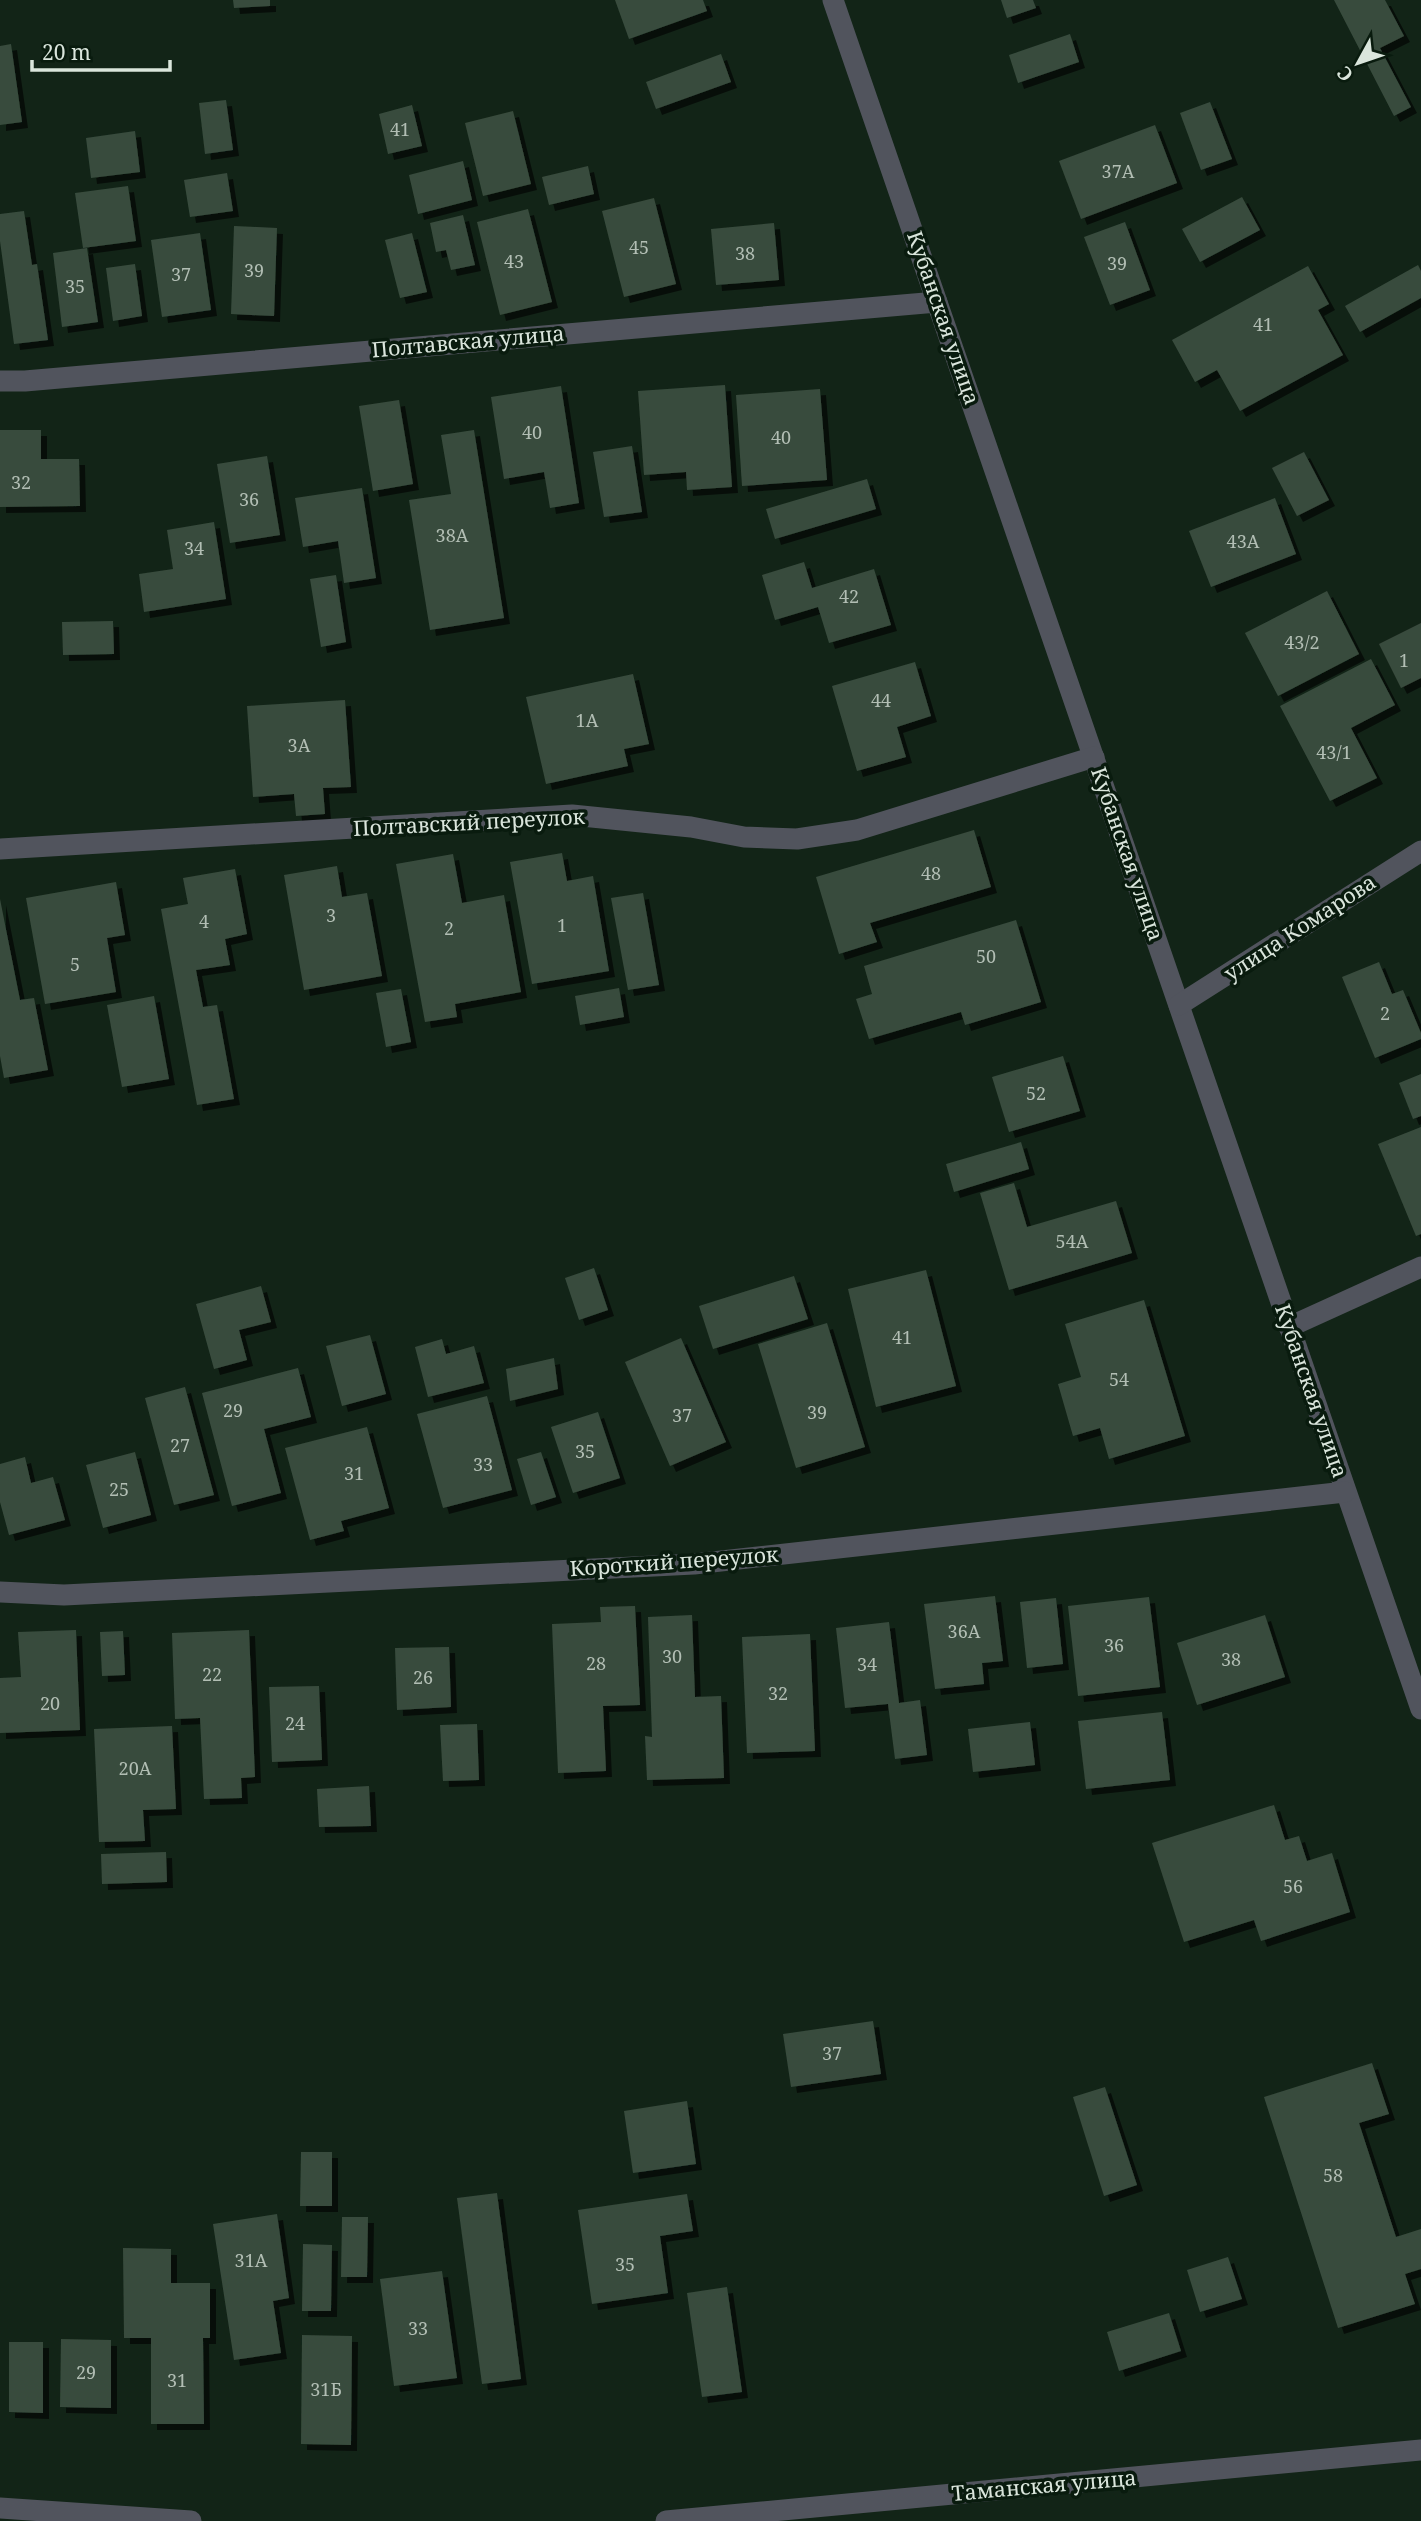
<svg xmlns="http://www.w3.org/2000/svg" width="1421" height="2521" viewBox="0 0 1421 2521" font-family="'Noto Serif',serif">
	<defs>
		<filter id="shadow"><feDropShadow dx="6" dy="6" stdDeviation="0" flood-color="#0009"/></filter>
	</defs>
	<rect width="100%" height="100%" fill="#122417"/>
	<g fill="#384b3d" filter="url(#shadow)">
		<polygon points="233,0 270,0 270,6 234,8"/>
		<polygon points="615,0 703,0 707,11 629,39"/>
		<polygon points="1001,0 1033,0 1036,8 1007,18"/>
		<polygon points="1334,0 1385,0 1404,36 1380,48 1411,107 1394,116"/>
		<polygon points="1070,34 1079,62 1018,83 1009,55"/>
		<polygon points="11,44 22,122 0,125 0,46"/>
		<polygon points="721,54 731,82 656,109 646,82"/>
		<polygon points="226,100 233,150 205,154 199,103"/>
		<polygon points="1210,102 1232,159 1201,170 1180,113"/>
		<polygon points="412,105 422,146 388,154 379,114"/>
		<polygon points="513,111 531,184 483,196 465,123"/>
		<polygon points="1155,125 1177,183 1081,219 1059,161"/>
		<polygon points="135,131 140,172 91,178 86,138"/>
		<polygon points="463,161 472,200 418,214 409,175"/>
		<polygon points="588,166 594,194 549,205 542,177"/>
		<polygon points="227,173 233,211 190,217 184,180"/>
		<polygon points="128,186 136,241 83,248 75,193"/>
		<polygon points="1242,197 1260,230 1200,262 1182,229"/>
		<polygon points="654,198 676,284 624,297 602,211"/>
		<polygon points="528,209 552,302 500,315 477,222"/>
		<polygon points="24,211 32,265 37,264 48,340 14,344 0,241 0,214"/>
		<polygon points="463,215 475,265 451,270 446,250 436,252 430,223"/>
		<polygon points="1125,222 1150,290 1110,305 1084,237"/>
		<polygon points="774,223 779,280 716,285 711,229"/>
		<polygon points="234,226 277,228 274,316 231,314"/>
		<polygon points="200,233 211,310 162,317 151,240"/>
		<polygon points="412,233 427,292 400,298 385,240"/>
		<polygon points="87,248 98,322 62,327 53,253"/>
		<polygon points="135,264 142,316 113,321 106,268"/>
		<polygon points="1418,265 1421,271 1421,298 1360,332 1345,306"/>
		<polygon points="1308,266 1329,304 1318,310 1343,355 1240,411 1217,370 1195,382 1172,340"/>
		<polygon points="725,385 732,487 687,490 686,472 644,475 638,391"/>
		<polygon points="561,386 579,503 550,508 544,472 504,479 491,397"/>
		<polygon points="820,389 827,480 742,486 736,395"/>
		<polygon points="399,400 413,484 373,491 359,406"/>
		<polygon points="0,430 41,430 41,459 79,459 80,506 0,507"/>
		<polygon points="474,430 504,618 430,630 409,500 451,494 441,435"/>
		<polygon points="632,446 642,512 604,517 593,452"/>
		<polygon points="1304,452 1329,500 1297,516 1272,468"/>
		<polygon points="267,456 280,535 230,543 217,464"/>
		<polygon points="867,479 876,509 775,539 766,509"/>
		<polygon points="362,488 376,578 344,583 338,541 303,547 295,498"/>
		<polygon points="1275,498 1296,554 1211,587 1189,531"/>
		<polygon points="214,522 226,599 144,612 139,574 173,569 167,530"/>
		<polygon points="804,562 812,588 874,569 891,625 829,643 818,607 775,620 762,575"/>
		<polygon points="336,575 346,642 321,647 310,579"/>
		<polygon points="1327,591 1359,654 1278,696 1245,633"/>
		<polygon points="113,621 114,654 63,655 62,622"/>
		<polygon points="1421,623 1421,678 1401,688 1379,644"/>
		<polygon points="1371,659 1395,705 1351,728 1377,778 1330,801 1280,706"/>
		<polygon points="915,662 931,716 897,727 906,757 857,771 832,686"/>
		<polygon points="633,674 649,744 624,749 628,766 546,784 526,697"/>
		<polygon points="345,700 351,787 323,788 325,814 296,816 294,794 253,797 247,706"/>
		<polygon points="974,830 991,887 870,923 877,942 839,954 816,877"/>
		<polygon points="562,853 567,881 593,876 609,971 532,984 510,862"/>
		<polygon points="453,854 462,903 504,895 521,992 455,1004 457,1017 425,1022 396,864"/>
		<polygon points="337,866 342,897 367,893 382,976 304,990 284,875"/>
		<polygon points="235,869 247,934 225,939 230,965 196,970 203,1007 217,1005 234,1099 197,1105 161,909 188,904 183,878"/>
		<polygon points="116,882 125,935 107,938 116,992 45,1004 26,898"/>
		<polygon points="643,893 659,985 628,990 611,898"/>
		<polygon points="0,899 20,1000 34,998 48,1070 4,1078 0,1056"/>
		<polygon points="1016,920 1041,1002 965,1025 961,1012 869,1039 856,999 872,994 864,966"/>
		<polygon points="1379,962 1392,994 1403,990 1421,1033 1421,1039 1375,1058 1342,977"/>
		<polygon points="619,988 624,1017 580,1025 575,996"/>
		<polygon points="401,989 411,1042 386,1047 376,993"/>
		<polygon points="154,996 169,1079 122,1087 107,1005"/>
		<polygon points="1063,1056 1080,1111 1009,1132 992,1077"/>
		<polygon points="1421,1074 1421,1116 1413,1119 1399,1083"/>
		<polygon points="1421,1127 1421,1234 1416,1236 1378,1144"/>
		<polygon points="1021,1142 1029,1169 954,1192 946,1164"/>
		<polygon points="1014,1183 1027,1227 1116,1201 1132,1253 1009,1290 980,1193"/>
		<polygon points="594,1268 608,1310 579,1320 565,1278"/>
		<polygon points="926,1270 956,1386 876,1407 848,1289"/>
		<polygon points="794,1276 808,1319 713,1349 699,1306"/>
		<polygon points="261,1286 271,1322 239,1330 247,1360 214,1369 196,1304"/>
		<polygon points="1144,1300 1185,1436 1109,1459 1100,1428 1073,1436 1058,1384 1081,1377 1065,1324"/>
		<polygon points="827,1323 865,1447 796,1468 758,1344"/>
		<polygon points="370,1335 386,1394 342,1406 326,1346"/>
		<polygon points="681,1338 726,1442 670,1466 625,1362"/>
		<polygon points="442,1339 446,1354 474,1346 484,1383 428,1397 415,1347"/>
		<polygon points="554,1358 558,1389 510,1401 506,1369"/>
		<polygon points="298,1368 311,1417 264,1429 281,1493 232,1506 202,1393"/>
		<polygon points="185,1387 214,1495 174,1505 145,1398"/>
		<polygon points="487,1396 512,1490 443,1508 417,1414"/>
		<polygon points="598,1412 620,1478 573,1493 551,1427"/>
		<polygon points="367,1427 389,1508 341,1521 344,1531 310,1540 285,1448"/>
		<polygon points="135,1452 151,1515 103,1528 86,1465"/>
		<polygon points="541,1452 556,1497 531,1505 517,1459"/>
		<polygon points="25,1457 31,1483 53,1477 65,1520 9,1535 0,1502 0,1464"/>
		<polygon points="995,1596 1003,1661 982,1663 984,1684 935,1689 924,1604"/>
		<polygon points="1149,1597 1160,1687 1078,1696 1068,1606"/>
		<polygon points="1056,1598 1063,1664 1027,1668 1020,1602"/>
		<polygon points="635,1606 640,1705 603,1706 606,1771 558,1773 552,1624 601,1622 600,1607"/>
		<polygon points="692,1615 695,1697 721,1696 724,1778 647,1780 645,1736 652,1737 648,1617"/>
		<polygon points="1265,1615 1285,1677 1197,1705 1177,1643"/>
		<polygon points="889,1622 899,1703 920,1700 927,1755 895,1759 888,1704 845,1708 836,1628"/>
		<polygon points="76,1630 80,1730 0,1733 0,1678 21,1677 18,1632"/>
		<polygon points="249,1630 255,1777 241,1778 242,1798 204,1799 200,1718 175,1719 172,1633"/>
		<polygon points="123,1631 125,1675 102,1676 100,1632"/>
		<polygon points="810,1634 815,1751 747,1753 742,1637"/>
		<polygon points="449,1647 451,1707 397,1710 395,1648"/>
		<polygon points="319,1686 322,1760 272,1762 269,1687"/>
		<polygon points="1162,1712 1170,1780 1086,1789 1078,1721"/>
		<polygon points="1030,1722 1035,1765 973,1772 968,1729"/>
		<polygon points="477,1724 479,1780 443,1781 440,1725"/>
		<polygon points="172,1726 176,1809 143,1810 145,1841 99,1842 94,1729"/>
		<polygon points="369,1786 371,1826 319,1827 317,1789"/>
		<polygon points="1274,1805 1285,1840 1299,1836 1307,1861 1332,1853 1350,1912 1261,1941 1254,1920 1184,1942 1152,1843"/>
		<polygon points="166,1852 167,1882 102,1884 101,1854"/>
		<polygon points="873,2021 881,2074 791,2087 783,2034"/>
		<polygon points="1372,2063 1389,2114 1359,2123 1396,2237 1421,2229 1421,2269 1405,2274 1415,2304 1338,2328 1264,2097"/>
		<polygon points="1105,2087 1137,2185 1104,2196 1073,2097"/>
		<polygon points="687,2101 696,2164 633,2173 624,2111"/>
		<polygon points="301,2152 332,2152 332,2206 300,2206"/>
		<polygon points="497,2193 521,2379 482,2384 457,2198"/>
		<polygon points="687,2194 693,2231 660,2236 668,2293 592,2304 578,2210"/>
		<polygon points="277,2214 289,2298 273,2301 281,2353 234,2360 213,2224"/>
		<polygon points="342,2217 368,2217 367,2277 341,2277"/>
		<polygon points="303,2244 332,2245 331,2311 302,2311"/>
		<polygon points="123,2248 171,2249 171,2283 210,2283 210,2338 203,2338 204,2424 151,2424 151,2338 124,2338"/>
		<polygon points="1228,2257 1242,2299 1200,2312 1187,2270"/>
		<polygon points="442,2271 457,2378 394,2386 380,2279"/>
		<polygon points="727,2287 742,2392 702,2397 687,2293"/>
		<polygon points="1169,2313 1181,2351 1119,2371 1107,2332"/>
		<polygon points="302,2335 352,2336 351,2445 301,2444"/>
		<polygon points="61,2339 111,2340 111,2408 60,2407"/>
		<polygon points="9,2342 43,2342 43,2413 9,2412"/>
	</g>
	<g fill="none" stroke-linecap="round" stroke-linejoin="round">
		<g stroke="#51545d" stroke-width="21">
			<polyline points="833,0 1421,1709"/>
			<polyline points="0,381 25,381 937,302"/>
			<polyline points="0,849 572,815 691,827 744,837 797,839 857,830 1094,757"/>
			<polyline points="1179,1005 1421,851"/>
			<polyline points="1289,1327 1421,1267"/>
			<polyline points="0,1592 64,1595 694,1564 1345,1492"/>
			<polyline points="0,2508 191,2521"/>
			<polyline points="666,2521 1421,2450"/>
		</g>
	</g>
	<g text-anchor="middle" stroke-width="7" stroke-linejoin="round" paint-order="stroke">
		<g font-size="18" fill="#b2beb4">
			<text x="400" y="136">41</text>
			<text x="1118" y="178">37А</text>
			<text x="639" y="254">45</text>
			<text x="745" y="260">38</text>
			<text x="514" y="268">43</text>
			<text x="1117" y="270">39</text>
			<text x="254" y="277">39</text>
			<text x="181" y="281">37</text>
			<text x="75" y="293">35</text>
			<text x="1263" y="331">41</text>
			<text x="532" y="439">40</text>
			<text x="781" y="444">40</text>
			<text x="21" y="489">32</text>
			<text x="249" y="506">36</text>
			<text x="452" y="542">38А</text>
			<text x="1243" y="548">43А</text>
			<text x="194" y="555">34</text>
			<text x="849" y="603">42</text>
			<text x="1302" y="649">43/2</text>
			<text x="1404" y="667">1</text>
			<text x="881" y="707">44</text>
			<text x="587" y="727">1А</text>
			<text x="299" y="752">3А</text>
			<text x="1334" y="759">43/1</text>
			<text x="931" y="880">48</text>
			<text x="331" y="922">3</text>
			<text x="204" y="928">4</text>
			<text x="562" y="932">1</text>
			<text x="449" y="935">2</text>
			<text x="986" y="963">50</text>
			<text x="75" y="971">5</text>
			<text x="1385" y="1020">2</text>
			<text x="1036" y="1100">52</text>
			<text x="1072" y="1248">54А</text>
			<text x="902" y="1344">41</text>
			<text x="1119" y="1386">54</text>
			<text x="233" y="1417">29</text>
			<text x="817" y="1419">39</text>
			<text x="682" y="1422">37</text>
			<text x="180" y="1452">27</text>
			<text x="585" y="1458">35</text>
			<text x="483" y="1471">33</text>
			<text x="354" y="1480">31</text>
			<text x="119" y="1496">25</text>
			<text x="964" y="1638">36А</text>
			<text x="1114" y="1652">36</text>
			<text x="672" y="1663">30</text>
			<text x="1231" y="1666">38</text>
			<text x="596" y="1670">28</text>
			<text x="867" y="1671">34</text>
			<text x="212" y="1681">22</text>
			<text x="423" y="1684">26</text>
			<text x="778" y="1700">32</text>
			<text x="50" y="1710">20</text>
			<text x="295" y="1730">24</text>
			<text x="135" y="1775">20А</text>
			<text x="1293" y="1893">56</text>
			<text x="832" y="2060">37</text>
			<text x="1333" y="2182">58</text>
			<text x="251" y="2267">31А</text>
			<text x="625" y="2271">35</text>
			<text x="418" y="2335">33</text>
			<text x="86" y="2379">29</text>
			<text x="177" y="2387">31</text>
			<text x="326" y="2396">31Б</text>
		</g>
		<g font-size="21" fill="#dae5dc" stroke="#091b0e">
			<text transform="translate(943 318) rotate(71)" y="7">Кубанская улица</text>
			<text transform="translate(468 342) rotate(-5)" y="7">Полтавская улица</text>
			<text transform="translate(469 823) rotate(-3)" y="7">Полтавский переулок</text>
			<text transform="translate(1127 854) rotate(71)" y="7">Кубанская улица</text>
			<text transform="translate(1300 928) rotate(-33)" y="7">улица Комарова</text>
			<text transform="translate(1311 1391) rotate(71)" y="7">Кубанская улица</text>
			<text transform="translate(674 1562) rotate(-4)" y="7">Короткий переулок</text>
			<text transform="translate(1044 2486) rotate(-5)" y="7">Таманская улица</text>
		</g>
	</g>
	<g transform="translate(1358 63) rotate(230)" stroke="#091b0e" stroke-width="5" paint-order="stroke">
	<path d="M0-5L12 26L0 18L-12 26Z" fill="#dae5dc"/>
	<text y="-10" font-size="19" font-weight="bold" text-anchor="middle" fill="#dae5dc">С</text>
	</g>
	<path d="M32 60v10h138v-10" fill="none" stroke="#dae5dc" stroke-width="3.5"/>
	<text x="42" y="60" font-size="21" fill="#dae5dc" stroke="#091b0e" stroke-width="5" paint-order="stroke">20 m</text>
</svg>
